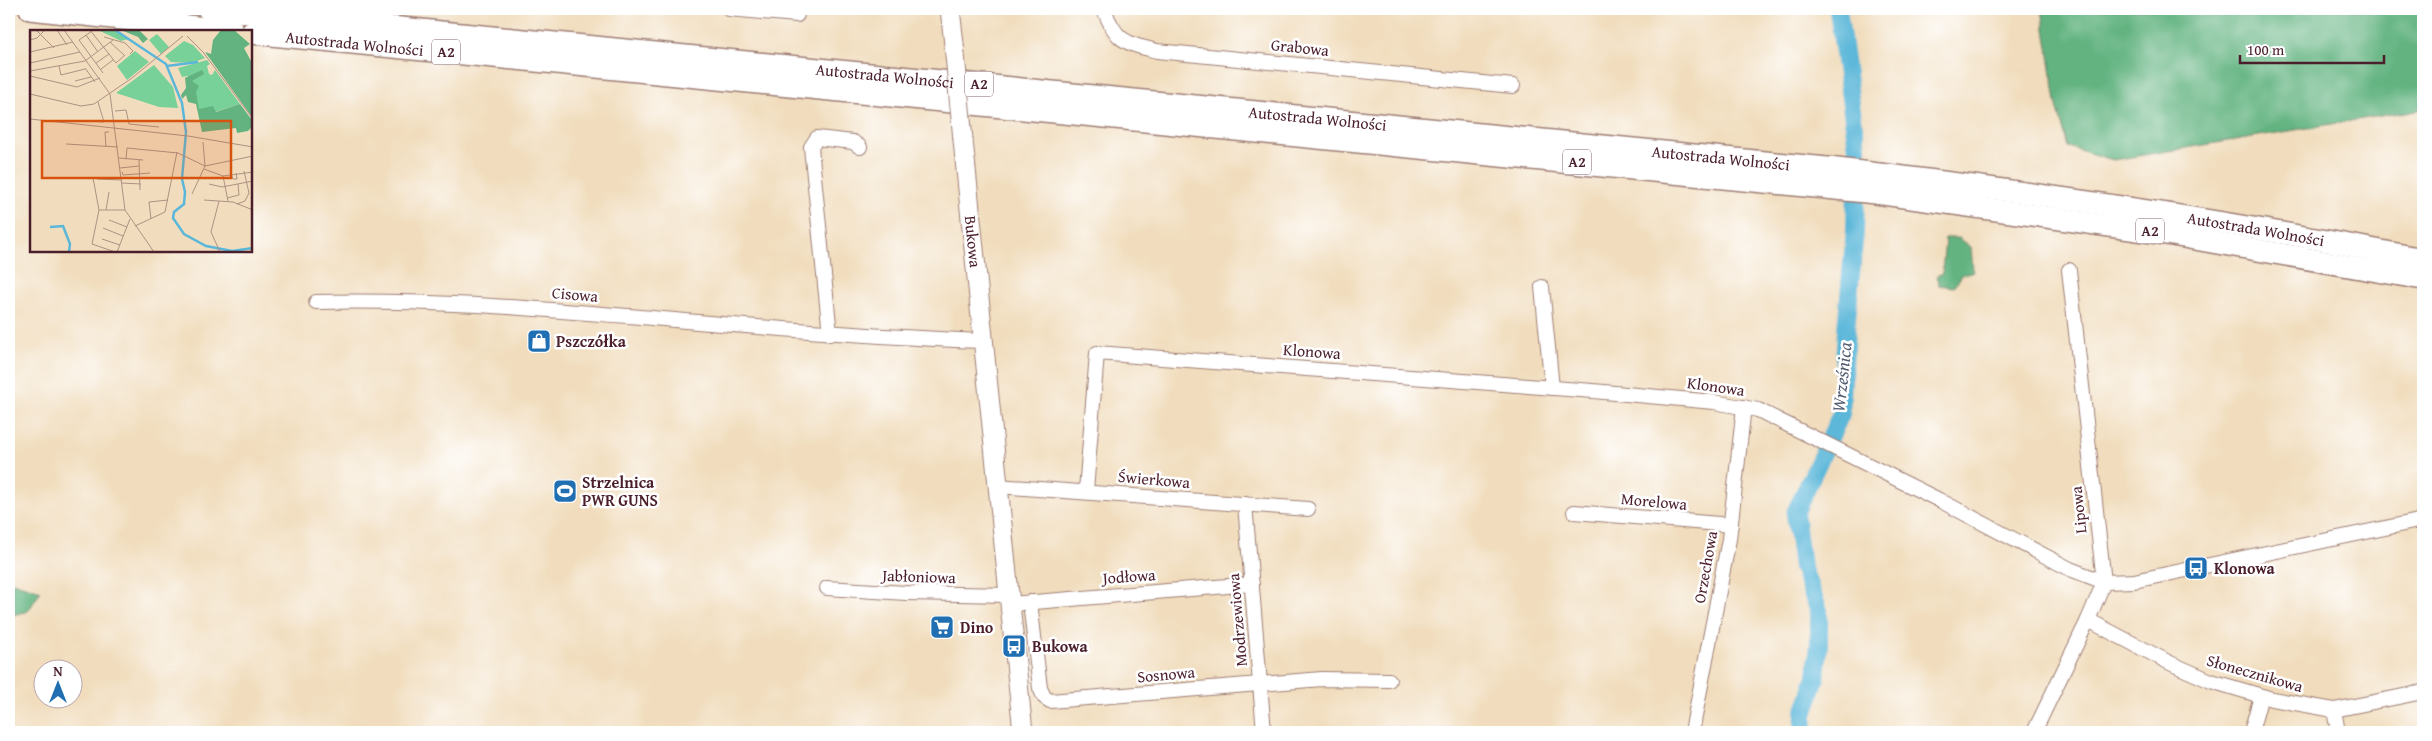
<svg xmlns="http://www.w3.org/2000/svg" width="2432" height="741" viewBox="0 0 2432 741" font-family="'Gentium Book Plus',serif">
	<rect width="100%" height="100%" fill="#fff"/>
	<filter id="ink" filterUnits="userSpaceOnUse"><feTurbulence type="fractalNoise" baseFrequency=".02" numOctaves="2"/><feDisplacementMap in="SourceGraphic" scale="10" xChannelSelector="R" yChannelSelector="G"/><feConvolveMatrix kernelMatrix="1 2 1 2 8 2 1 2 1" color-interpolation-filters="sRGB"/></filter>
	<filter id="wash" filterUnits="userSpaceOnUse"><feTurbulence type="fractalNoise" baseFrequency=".0096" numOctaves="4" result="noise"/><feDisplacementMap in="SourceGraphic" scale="20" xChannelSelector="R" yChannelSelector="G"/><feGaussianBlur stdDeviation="1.12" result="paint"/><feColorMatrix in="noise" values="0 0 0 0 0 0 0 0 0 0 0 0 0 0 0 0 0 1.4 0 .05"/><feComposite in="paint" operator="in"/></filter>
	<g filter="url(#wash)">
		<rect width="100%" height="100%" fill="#f1ddbd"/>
		<g fill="#62b380" stroke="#566956">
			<polygon points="2042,9 2423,9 2423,109 2113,160 2068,147 2056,102"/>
			<polygon points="1945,238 1959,238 1971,247 1973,271 1962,275 1954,287 1939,285 1936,276 1942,273"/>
			<polygon points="9,581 41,591 28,611 9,616"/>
		</g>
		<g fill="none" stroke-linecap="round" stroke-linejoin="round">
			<polyline stroke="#5bb7d9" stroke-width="18" points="1803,732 1804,714 1816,677 1819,644 1819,611 1802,567 1795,513 1841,414 1846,330 1855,230 1857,148 1838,9"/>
		</g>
	</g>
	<g filter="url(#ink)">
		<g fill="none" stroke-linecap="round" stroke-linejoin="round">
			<g stroke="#9e7e74" stroke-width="16">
				<g id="minor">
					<polyline points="729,9 797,15 796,9"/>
					<path d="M1104 9C1116 42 1125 43 1157 51L1513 86"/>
					<polyline points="1542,287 1552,388"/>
					<path d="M316 302C428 299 540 309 652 318 763 328 873 337 984 341"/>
					<polyline points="830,334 811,147 817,138 853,142 860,147"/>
					<polyline points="998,486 1308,509"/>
					<polyline points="1086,491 1097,353 1593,391 1714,402 1758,410 1939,500 2070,569 2104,582 2134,581 2423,520"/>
					<polyline points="1245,504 1264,732"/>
					<polyline points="1574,512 1731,525"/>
					<polyline points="827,588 906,593 1009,595"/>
					<polyline points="1030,602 1040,688 1044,697 1050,701 1322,679 1389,680"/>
					<polyline points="1010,604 1252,584"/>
					<polyline points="2088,620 2170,663 2211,681 2272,699 2334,710 2423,692"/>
					<polyline points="2334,710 2338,732"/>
					<polyline points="1692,732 1729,539 1744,407"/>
					<polyline points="2034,732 2088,620 2104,582 2069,270"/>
					<polyline points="2251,732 2261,696"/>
				</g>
			</g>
			<g stroke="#9e7e74" stroke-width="21">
				<g id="major">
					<polyline points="950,9 954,44"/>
					<path id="s1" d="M963 140 1023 732"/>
				</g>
			</g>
			<g stroke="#9e7e74" stroke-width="24">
				<g id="highway">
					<polyline points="30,9 233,31"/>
					<path id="s2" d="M208 9 1837 169C2034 192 2229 221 2423 259"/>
					<path id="s3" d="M251 33 1876 193 2166 234 2423 279"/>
				</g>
			</g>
			<use href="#minor" stroke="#fff" stroke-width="14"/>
			<use href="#major" stroke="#fff" stroke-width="19"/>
			<use href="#highway" stroke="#fff" stroke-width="21"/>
			<g stroke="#9e7e74" stroke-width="21" stroke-linecap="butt">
				<polyline id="major-bridge" points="954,44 963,140"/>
			</g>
			<use href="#major-bridge" stroke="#fff" stroke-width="19"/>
		</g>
	</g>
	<defs>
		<g id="shop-square" transform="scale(1.25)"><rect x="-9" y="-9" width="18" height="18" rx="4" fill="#1f6fb2" stroke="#fff"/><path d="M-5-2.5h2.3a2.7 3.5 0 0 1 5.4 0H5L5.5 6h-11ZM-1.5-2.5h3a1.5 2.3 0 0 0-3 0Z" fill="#fff"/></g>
		<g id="stadium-square" transform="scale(1.25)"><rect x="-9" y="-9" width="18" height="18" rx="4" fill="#1f6fb2" stroke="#fff"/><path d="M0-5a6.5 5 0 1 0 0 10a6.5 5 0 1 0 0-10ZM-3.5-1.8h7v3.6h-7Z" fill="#fff"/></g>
		<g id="bus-square" transform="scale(1.25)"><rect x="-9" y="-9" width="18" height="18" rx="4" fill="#1f6fb2" stroke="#fff"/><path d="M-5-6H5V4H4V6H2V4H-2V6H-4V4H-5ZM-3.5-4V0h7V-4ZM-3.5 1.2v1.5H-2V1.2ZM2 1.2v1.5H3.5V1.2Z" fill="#fff"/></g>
		<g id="supermarket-square" transform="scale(1.25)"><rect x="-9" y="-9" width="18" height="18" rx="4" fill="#1f6fb2" stroke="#fff"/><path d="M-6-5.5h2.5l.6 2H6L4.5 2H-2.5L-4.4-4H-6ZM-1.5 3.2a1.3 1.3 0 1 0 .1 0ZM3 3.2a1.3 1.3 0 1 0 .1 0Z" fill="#fff"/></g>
	</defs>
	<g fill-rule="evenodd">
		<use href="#shop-square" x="539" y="341"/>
		<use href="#stadium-square" x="565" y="491"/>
		<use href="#bus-square" x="2196" y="568"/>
		<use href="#supermarket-square" x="942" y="627"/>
		<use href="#bus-square" x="1014" y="646"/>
	</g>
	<g text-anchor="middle" stroke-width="5" stroke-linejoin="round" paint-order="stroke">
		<g fill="#fff" stroke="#80626b" stroke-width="1">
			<rect x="432" y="39.5" width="28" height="25" rx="4"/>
			<rect x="965" y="71.5" width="28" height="25" rx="4"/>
			<rect x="1563" y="149.5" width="28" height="25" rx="4"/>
			<rect x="2136" y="218.5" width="28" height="25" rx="4"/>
		</g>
		<g font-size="15" font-weight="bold" fill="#4a1f2b">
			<text x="446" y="57">A2</text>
			<text x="979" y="89">A2</text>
			<text x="1577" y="167">A2</text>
			<text x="2150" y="236">A2</text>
		</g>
		<g font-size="16" fill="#4a1f2b" stroke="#fff">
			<text dy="6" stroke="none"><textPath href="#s3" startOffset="104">Autostrada Wolności</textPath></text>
			<text transform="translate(1300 47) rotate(6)" y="6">Grabowa</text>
			<text dy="6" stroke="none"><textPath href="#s2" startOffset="680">Autostrada Wolności</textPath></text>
			<text dy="6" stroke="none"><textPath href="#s2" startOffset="1115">Autostrada Wolności</textPath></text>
			<text dy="6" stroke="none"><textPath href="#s2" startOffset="1520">Autostrada Wolności</textPath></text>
			<text dy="6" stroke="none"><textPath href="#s2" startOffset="2060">Autostrada Wolności</textPath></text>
			<text dy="6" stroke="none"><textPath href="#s1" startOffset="102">Bukowa</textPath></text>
			<text transform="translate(575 294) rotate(5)" y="6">Cisowa</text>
			<text transform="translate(1312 351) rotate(4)" y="6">Klonowa</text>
			<text transform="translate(1716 386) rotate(8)" y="6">Klonowa</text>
			<text transform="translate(1154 479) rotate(5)" y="6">Świerkowa</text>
			<text transform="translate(1654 501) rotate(5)" y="6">Morelowa</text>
			<text transform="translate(2078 510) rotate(-96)" y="6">Lipowa</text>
			<text transform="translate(1705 567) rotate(-80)" y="6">Orzechowa</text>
			<text transform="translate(919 576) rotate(2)" y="6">Jabłoniowa</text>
			<text transform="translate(1129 576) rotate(-4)" y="6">Jodłowa</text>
			<text transform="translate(1237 620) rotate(-95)" y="6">Modrzewiowa</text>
			<text transform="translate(2255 673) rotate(16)" y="6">Słonecznikowa</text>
			<text transform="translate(1166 674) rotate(-5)" y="6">Sosnowa</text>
		</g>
		<g font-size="16" font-weight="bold" fill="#4a1f2b" stroke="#fff" text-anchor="start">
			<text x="556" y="347">Pszczółka</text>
			<text x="582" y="488">Strzelnica<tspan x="582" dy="18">PWR GUNS</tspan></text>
			<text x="2214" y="574">Klonowa</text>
			<text x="960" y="633">Dino</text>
			<text x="1032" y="652">Bukowa</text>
		</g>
		<g font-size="18" font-style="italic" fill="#515c71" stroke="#fff">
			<text transform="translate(1842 377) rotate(-84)" y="6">Wrześnica</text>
		</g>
	</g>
	<g transform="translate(30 30)">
		<rect width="222" height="222" fill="#f1ddbd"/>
		<path d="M68 0H89L88 3 99 9 91 11ZM127 4 139 17 131 24 119 10ZM154 11 163 15 175 28 162 33 141 32 135 26ZM105 21 119 32 97 50 87 36ZM177 30 180 34 177 36 179 44 182 45 185 40 210 74 185 82 169 80 158 46 152 47 148 38ZM124 35 143 57 148 78 129 77 86 63Z" fill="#78d198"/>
		<path d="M91 0H109L118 9 113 13 108 7ZM191 0H204L220 14 214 18 222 33V87L175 22 181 24 183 10ZM172 40 174 44 162 51 169 56 166 62 169 79 183 76 186 82 210 74 222 90V97L218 101 207 103 206 98 172 102 166 74 158 72 156 65 152 69 151 65 156 58 155 48Z" fill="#62b380"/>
		<path fill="none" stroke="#5bb7d9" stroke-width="2.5" d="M85 0 136 34 152 73 156 102 152 149 155 162 154 174 144 182 143 188 154 204 176 216 202 221 223 218M137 36 168 32M20 197 33 196 40 214 39 222"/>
		<path fill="none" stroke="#ae9183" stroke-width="1" d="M6 0 24 18M27 0 37 15M34 0 80 64M60 0 86 33 95 25M56 5 68 22M157 6 173 22 223 89M74 7 95 13 103 21 100 24M0 10 7 8 15 0M49 10 73 43M49 10 62 1M80 12 95 26M0 22 43 12M0 33 50 22M66 33 79 24M29 36 31 45 55 39M55 38 65 52M71 39 83 30M0 41 55 31 83 10M0 46 47 57 70 48M45 51 61 47M0 64 51 76 64 74 102 48 153 6M80 64 95 180 124 222M85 81 96 80 99 94 129 97M0 89 158 106 223 117M58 91 74 92 68 72M36 114 88 117M76 117 75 102H79M89 128 113 130M96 129 97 118 148 123 175 136 223 126M109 130 110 160M90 138 109 136M174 139 193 146 223 142M92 142 93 145 120 143M201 144 203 149H207L206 143M193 146 198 171M63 148 69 180 62 214 85 222M67 149 92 150M92 153 111 154M179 154 192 157 223 151M162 164 175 136 173 112M197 168 209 165 208 154M174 170 203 172 223 180M189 171 181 202 190 222M207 174 215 171 219 163 214 141M69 180H95M76 180 79 162M121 189 119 172 138 170M79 190 97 197M105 196 135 182 147 122M73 198 93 206M72 209 90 215M87 222 100 189"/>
		<path fill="#d8530f" fill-opacity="0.15" stroke="#d8530f" stroke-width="2.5" d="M12 91H201V148H12Z"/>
		<rect width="222" height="222" fill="none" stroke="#4a1f2b" stroke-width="2.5"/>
	</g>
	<rect width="2432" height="741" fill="none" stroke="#fff" stroke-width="30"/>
	<g transform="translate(58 684)"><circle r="24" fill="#ffffff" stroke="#b7a5aa"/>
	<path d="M0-4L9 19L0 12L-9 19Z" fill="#1f6fb2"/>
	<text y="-8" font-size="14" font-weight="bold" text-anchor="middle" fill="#4a1f2b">N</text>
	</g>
	<path d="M2240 55v8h144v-8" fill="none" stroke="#4a1f2b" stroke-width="2.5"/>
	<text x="2247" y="55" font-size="15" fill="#4a1f2b" stroke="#ffffff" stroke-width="4" paint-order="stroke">100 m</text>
</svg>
